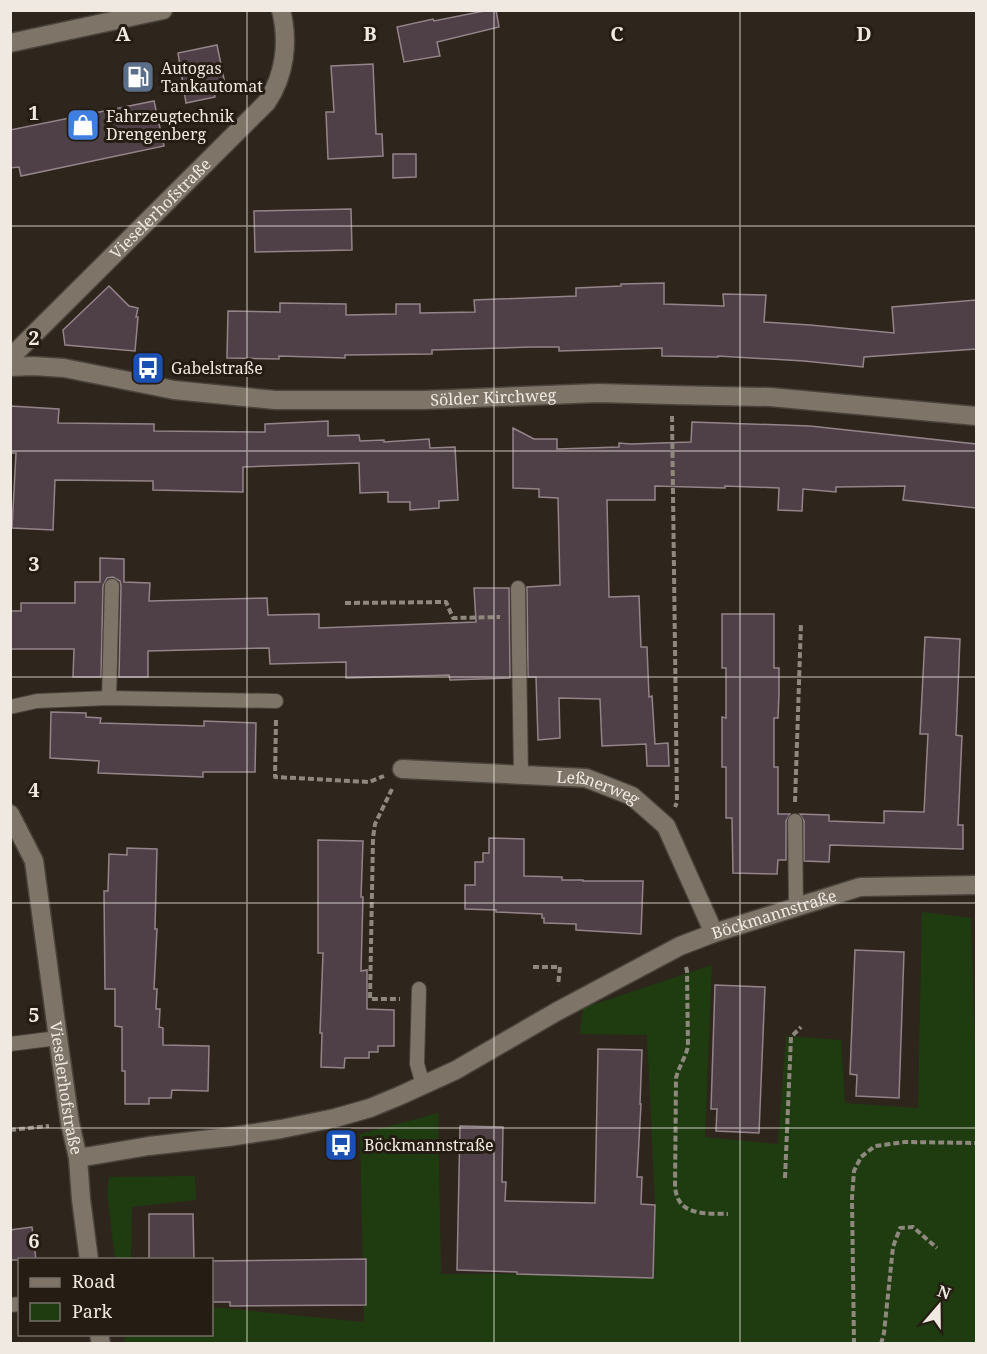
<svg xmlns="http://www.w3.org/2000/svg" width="987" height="1354" viewBox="0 0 987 1354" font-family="'Noto Serif',serif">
	<rect width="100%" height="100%" fill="#2e261c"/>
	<g fill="#1f3c10">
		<polygon points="922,912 971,918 976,1087 976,1343 125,1344 124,1335 212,1334 212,1307 364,1322 360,1134 438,1113 441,1274 517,1274 653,1278 655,1205 647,1035 580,1034 583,1008 712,965 705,1137 778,1144 786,1036 841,1040 845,1103 918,1108"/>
		<polygon points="195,1176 196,1200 132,1207 131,1259 115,1259 107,1193 109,1177"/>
	</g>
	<g fill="#4e4046" stroke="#94848a" stroke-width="1.5">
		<polygon points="489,10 496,10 499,27 437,42 440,56 404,62 397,27 433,19 434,21"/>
		<polygon points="217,45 226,89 214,91 215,97 186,103 178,53"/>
		<polygon points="373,64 376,134 382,134 383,156 328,159 326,112 334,112 331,66"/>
		<polygon points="154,101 164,146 21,176 19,167 10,168 10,130"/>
		<polygon points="393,154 416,154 416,177 393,178"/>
		<polygon points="351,209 352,250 255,252 254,211"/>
		<polygon points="664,283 664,304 724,306 723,294 766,295 764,322 810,325 894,333 892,307 976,300 976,349 864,357 863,367 804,361 718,356 718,357 662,356 662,348 559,351 559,347 531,347 432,350 432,354 345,355 345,358 279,356 279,359 227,358 228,311 280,312 280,303 346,304 346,315 396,314 396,304 420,304 420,313 475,312 474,300 576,296 576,288 621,286 621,284"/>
		<polygon points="109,286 129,306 138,308 136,317 138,317 135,351 65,345 63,330"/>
		<polygon points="10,406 59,409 58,423 154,424 154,431 265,432 265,424 328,421 328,436 359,435 360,441 384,440 384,442 429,439 430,448 455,447 458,500 439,501 439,508 410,510 410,502 388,502 388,492 360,493 359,463 243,467 243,492 153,490 153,481 55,480 53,530 12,528 16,453 10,453"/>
		<polygon points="692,422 810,426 976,444 976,508 903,500 905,486 836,487 836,492 803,489 802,511 778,510 779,488 725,486 725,488 655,486 655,500 607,500 609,597 639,596 641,647 647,647 649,697 652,696 655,744 668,743 669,766 647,766 646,744 602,746 600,699 559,698 560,738 538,740 536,677 528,677 527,587 560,585 558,498 539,497 539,489 513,488 513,428 534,439 557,439 557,449 619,447 619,443 631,444 691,442"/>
		<polygon points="100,558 124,559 124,582 150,583 149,601 267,598 268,615 319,614 319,628 476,622 474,588 509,588 510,678 450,680 449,675 346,678 346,662 270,664 269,648 148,651 148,677 119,677 121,586 120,581 113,577 107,578 103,586 101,677 73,677 74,649 10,649 10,611 21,611 21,603 75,603 75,582 100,582"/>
		<polygon points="722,614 774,614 774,668 779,668 779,693 778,718 774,718 774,767 778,767 778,814 790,814 786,821 786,860 778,860 777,874 733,873 732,818 726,818 726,767 722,767 722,717 726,718 726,668 722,668"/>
		<polygon points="925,637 960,639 956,735 962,736 958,825 963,825 963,849 830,845 829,862 804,861 804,821 800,814 829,815 829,821 884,823 884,811 924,812 928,734 920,734"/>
		<polygon points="51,712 86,713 86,717 101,718 100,723 204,726 204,721 256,723 255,772 203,772 203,777 98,773 99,761 50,758"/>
		<polygon points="489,838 524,839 524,876 562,877 562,880 583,880 583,881 643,881 641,934 576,930 576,924 544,923 544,918 542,918 542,914 496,912 496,910 465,909 465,885 475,885 475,862 483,862 483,853 489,853"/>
		<polygon points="318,840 363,841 361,897 363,897 361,971 367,970 367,1009 394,1010 394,1046 378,1046 378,1052 369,1052 369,1058 345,1058 344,1068 321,1067 322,1033 320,1033 323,953 318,953"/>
		<polygon points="127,848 157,849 155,929 157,929 154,989 157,989 156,1009 160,1009 159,1027 163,1028 163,1045 209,1046 208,1091 172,1090 171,1098 149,1098 149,1104 125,1104 125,1071 122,1071 122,1027 115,1026 115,989 105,989 104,891 108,891 109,854 127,855"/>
		<polygon points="855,950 904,952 899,1098 856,1096 857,1075 850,1074"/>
		<polygon points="715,985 765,987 759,1133 716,1131 717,1109 711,1109"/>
		<polygon points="598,1049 642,1050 640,1104 641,1104 637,1177 642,1177 641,1204 655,1205 653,1278 517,1274 517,1272 457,1270 460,1126 503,1127 502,1182 506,1182 505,1201 595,1203"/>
		<polygon points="149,1214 193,1214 194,1260 149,1260"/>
		<polygon points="32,1227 36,1260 10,1260 10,1230"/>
		<polygon points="366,1259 366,1305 230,1306 230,1302 212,1302 212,1261"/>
	</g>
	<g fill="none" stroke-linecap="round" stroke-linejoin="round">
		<g stroke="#4a433b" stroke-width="16">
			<g id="service">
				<polyline points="518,588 521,775"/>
				<polyline points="109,698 112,586"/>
				<polyline points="10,707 37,701 109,698 276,701"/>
				<polyline points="795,821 796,906"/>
				<polyline points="419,989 417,1064 423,1085"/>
				<polyline points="10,1044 58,1038"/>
				<polyline points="10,1305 20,1304"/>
			</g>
		</g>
		<g stroke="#4a433b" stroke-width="21">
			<g id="minor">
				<path id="s1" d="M10 358 267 102C285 75 289 42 281 10"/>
				<path id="s2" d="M10 367 33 366 64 368 174 390 275 400H424L598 393 671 395 770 397 976 416"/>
				<path id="s3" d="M402 769 586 778 632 796 666 826 714 933"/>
				<path id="s4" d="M10 814 34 861 58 1038 70 1123 78 1158 81 1199 89 1260"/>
				<path id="s5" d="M78 1158 149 1146 228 1137 281 1129 335 1118 370 1108 399 1096 456 1070 556 1012 680 946 714 933 860 887 976 885"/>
				<polyline points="99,1334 101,1344"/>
			</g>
		</g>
		<g stroke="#4a433b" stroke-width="21">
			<polyline id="secondary" points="10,43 163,10"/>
		</g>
		<g stroke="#8f887f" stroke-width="4" stroke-dasharray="6 3" stroke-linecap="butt">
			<polyline points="672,416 677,802 675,807"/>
			<polyline points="345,603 446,602 453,618 500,617"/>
			<polyline points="276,720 275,777 369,782 384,776"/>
			<polyline points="392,789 375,824 373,838 370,999 400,999"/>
			<polyline points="795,802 801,623"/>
			<polyline points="533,967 560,967 558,985"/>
			<path d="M686 967 687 971 688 1046C686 1057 679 1066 676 1078L675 1188C676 1193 677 1198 680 1202 690 1216 713 1213 728 1214"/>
			<polyline points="10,1130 49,1126"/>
			<polyline points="785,1178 791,1037 801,1027"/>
			<polyline points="854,1344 852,1198 854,1171 861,1157 875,1146 905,1142 976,1143"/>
			<polyline points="881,1344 884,1333 893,1247 900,1228 913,1227 937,1248"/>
		</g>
		<use href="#service" stroke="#7e7468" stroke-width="14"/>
		<use href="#minor" stroke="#7e7468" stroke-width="18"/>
		<use href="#secondary" stroke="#7e7468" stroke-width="18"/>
	</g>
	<path fill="none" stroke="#efe9e2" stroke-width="1.5" stroke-opacity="0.55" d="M247 10V1344M494 10V1344M740 10V1344M10 226H976M10 451H976M10 677H976M10 903H976M10 1128H976"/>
	<defs>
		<g id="fuel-square" transform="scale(1.725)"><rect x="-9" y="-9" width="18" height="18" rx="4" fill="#5c6f8a" stroke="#251d13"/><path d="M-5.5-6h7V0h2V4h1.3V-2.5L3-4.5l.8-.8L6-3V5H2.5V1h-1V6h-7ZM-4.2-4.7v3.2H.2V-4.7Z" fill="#fff"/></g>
		<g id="shop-square" transform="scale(1.725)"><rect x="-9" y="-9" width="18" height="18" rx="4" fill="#3f7fe0" stroke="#251d13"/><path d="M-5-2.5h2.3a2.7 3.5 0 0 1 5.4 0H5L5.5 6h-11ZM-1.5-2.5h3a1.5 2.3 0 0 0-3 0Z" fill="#fff"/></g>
		<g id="bus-square" transform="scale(1.725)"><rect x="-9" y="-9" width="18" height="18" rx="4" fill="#1a4fb4" stroke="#251d13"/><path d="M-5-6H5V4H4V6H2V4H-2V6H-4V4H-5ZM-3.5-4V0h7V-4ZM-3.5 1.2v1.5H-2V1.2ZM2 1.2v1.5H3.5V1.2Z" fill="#fff"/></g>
	</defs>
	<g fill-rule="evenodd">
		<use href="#fuel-square" x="138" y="77"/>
		<use href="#shop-square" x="83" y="125"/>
		<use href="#bus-square" x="148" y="368"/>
		<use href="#bus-square" x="341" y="1145"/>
	</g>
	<g text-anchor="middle" stroke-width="6" stroke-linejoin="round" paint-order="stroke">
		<g font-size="16" fill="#efe9e2" stroke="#251d13" text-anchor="start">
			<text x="161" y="74">Autogas<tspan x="161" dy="18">Tankautomat</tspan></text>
			<text x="106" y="122">Fahrzeugtechnik<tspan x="106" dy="18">Drengenberg</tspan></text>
			<text x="171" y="374">Gabelstraße</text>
			<text x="364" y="1151">Böckmannstraße</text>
		</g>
		<g font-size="16" fill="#efe9e2" stroke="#251d13">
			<text dy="6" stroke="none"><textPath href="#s1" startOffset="212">Vieselerhofstraße</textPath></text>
			<text dy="6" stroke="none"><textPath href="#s2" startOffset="486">Sölder Kirchweg</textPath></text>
			<text dy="6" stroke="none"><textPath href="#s3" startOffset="198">Leßnerweg</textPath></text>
			<text dy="6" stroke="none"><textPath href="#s5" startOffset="746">Böckmannstraße</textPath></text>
			<text dy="6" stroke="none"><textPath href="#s4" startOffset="282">Vieselerhofstraße</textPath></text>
		</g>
	</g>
	<g font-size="20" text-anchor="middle" font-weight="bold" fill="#efe9e2" stroke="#251d13" stroke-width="6" stroke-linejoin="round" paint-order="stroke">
		<text x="123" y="41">A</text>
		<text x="370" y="41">B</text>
		<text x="617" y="41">C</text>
		<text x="864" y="41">D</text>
		<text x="34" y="120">1</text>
		<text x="34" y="345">2</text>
		<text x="34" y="571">3</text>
		<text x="34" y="797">4</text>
		<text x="34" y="1022">5</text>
		<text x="34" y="1248">6</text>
	</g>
	<rect width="987" height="1354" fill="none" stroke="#efe9e2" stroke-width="24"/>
	<rect x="18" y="1258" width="195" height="78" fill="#251d13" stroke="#766f66" stroke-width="1.5"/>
	<rect x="30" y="1278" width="30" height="9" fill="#7e7468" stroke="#766f66" stroke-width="1.5"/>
	<text x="72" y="1288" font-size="18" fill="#efe9e2">Road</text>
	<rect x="30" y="1303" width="30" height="18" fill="#1f3c10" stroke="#766f66" stroke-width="1.5"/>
	<text x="72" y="1318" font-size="18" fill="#efe9e2">Park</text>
	<g transform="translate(939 1306) rotate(20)" stroke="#251d13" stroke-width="4.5" paint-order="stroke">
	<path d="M0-4.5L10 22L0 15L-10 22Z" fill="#efe9e2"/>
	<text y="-9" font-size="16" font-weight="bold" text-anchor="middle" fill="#efe9e2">N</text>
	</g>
</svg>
